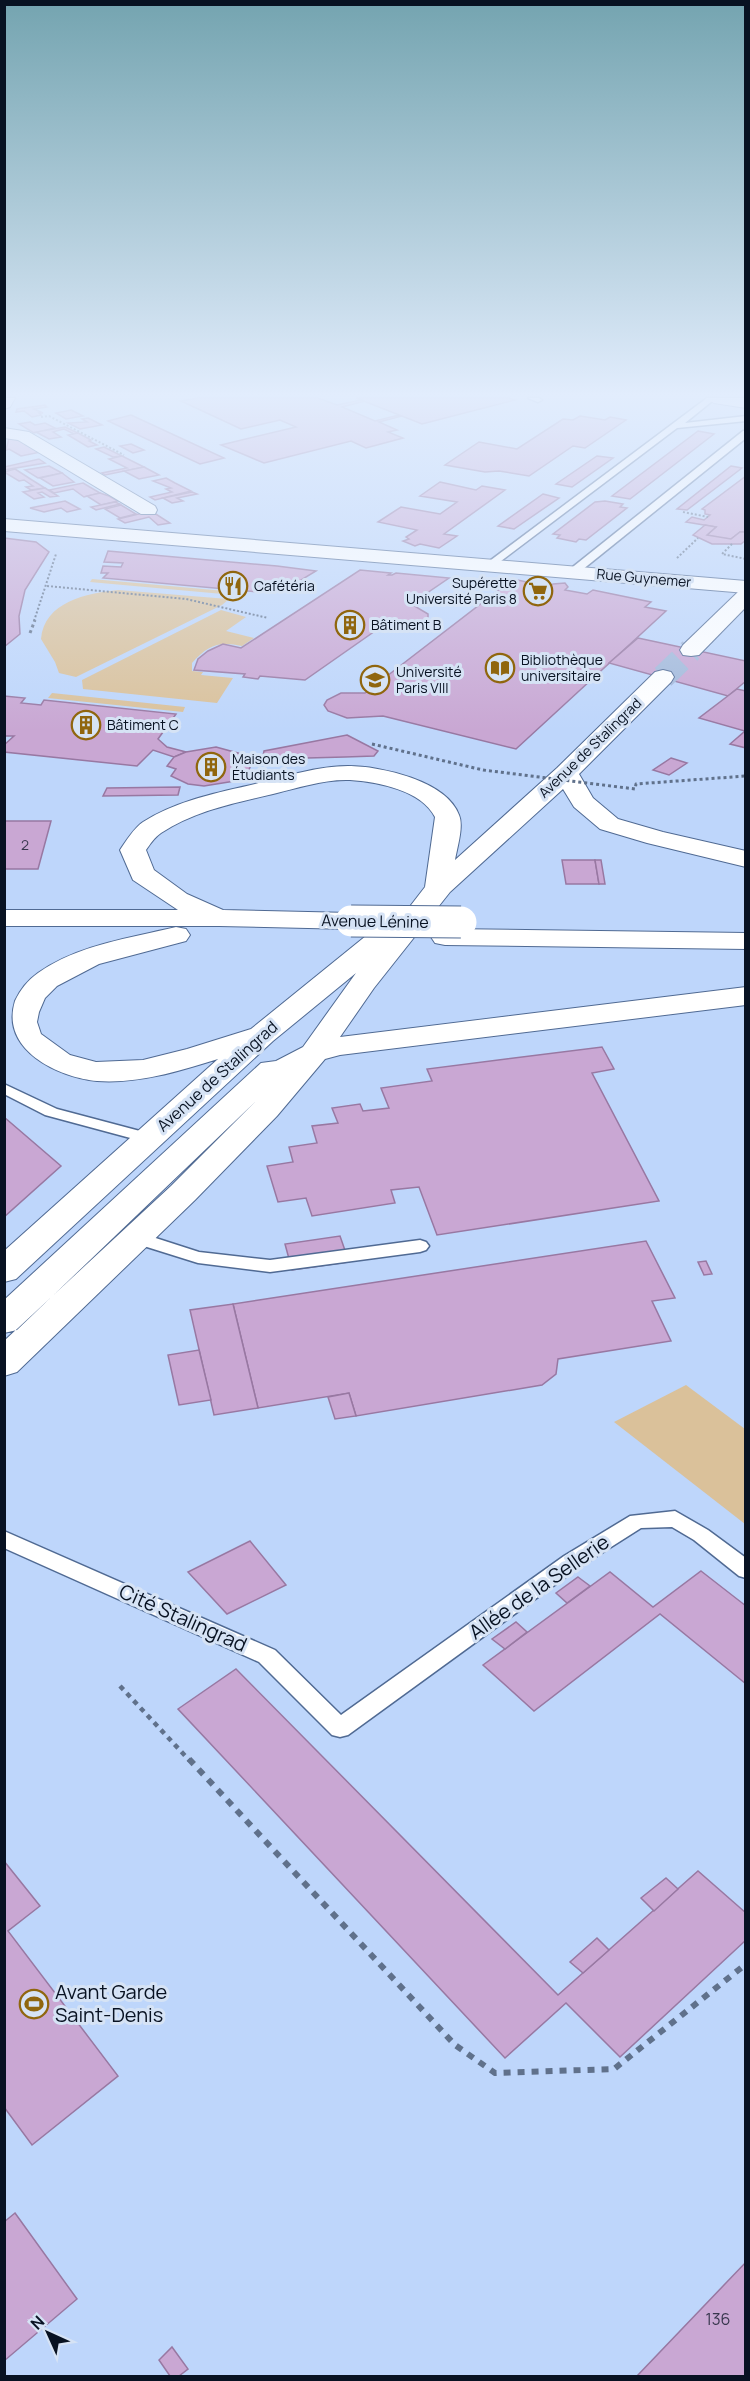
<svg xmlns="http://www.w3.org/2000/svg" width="750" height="2381" viewBox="0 0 750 2381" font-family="Manrope,sans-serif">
	<rect width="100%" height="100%" fill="#bed6fb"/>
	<g fill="#dac19a">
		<polygon points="92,579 247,593 245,596 90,582"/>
		<path d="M118 590 228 599H229L222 605 76 677 59 673 55 662 41 639C44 602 87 593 118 590Z"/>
		<path d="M221 610 246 617 226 631 254 638 242 646C219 641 208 645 192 663V671L203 672 201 675 233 678 217 703 83 689 82 680Z"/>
		<polygon points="52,693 185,707 183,712 48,698"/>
		<polygon points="686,1385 745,1429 745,1524 614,1422"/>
	</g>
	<g fill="#c9a7d3" stroke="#9878a2" stroke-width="1.5">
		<polygon points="198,398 318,398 337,405 361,400 365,401 342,407 375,421 399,415 402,416 379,422 397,430 388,432 403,438 366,448 351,441 264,463 221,445 296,427 280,420 241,429 181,401"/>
		<polygon points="356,398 509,398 515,400 422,424"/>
		<polygon points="45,405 47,407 34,409 43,413 39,413 41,415 32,417 24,411 16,412 17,409"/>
		<polygon points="71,410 83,416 66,419 56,413"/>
		<polygon points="131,415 224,458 200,464 108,421"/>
		<polygon points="580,416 605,420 610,417 626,420 585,448 573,446 529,476 499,471 485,472 445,465 479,442 517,449 563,419 573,420"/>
		<polygon points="88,418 102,425 80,429 68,423 87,422 82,419"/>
		<polygon points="30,422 35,425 45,423 55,428 34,433 19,424"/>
		<polygon points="65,427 78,433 74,434 64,429 56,431 53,432 61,437 49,439 36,432"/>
		<polygon points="698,431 714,434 630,499 612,496"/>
		<polygon points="78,433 91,440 89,441 97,445 88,447 68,435"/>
		<polygon points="9,438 17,438 41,452 21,456 9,449 6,450"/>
		<polygon points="131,444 144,450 133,453 120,446"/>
		<polygon points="104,447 122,456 113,457 96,449"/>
		<polygon points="122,456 144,467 105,475 102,473 127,468 109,459"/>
		<polygon points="597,456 613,458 572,487 556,484"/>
		<polygon points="39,459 45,463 4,470 4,467"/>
		<polygon points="49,466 62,473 38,478 25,470"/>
		<polygon points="731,466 742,468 687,510 677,509"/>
		<polygon points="144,467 159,475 139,479 124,471"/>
		<polygon points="15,469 32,480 45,488 31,490 26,487 33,486 24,480 19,481 4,472"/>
		<polygon points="62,473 74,482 53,486 40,478"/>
		<polygon points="746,476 746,532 740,532 731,539 719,538 707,535 716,527 686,522 692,517 704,520 710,515 705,514 705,510 702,509"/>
		<polygon points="166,478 175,483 191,491 155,500 150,497 172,492 166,489 171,488 153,481"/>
		<polygon points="440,482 476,490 482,486 505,490 444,534 457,536 439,548 420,544 415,546 403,541 409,539 406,537 417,530 378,522 401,507 440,514 457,502 420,496"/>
		<polygon points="83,483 100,493 84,497 73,489 54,493 49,490"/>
		<polygon points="45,488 58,496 50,497 42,492 38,493 44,497 34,499 23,492"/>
		<polygon points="192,492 197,494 177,498 183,501 172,503 163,498"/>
		<polygon points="100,493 109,496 118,501 101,505 87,496"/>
		<polygon points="543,494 559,498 514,529 498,526"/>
		<polygon points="65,501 80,509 67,512 61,508 44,512 30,508"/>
		<polygon points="605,501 623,504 620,507 627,508 586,540 579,539 576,542 557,538 560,535 553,534 595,502"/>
		<polygon points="115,502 120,504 96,510 91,507"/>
		<polygon points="121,505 136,514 120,518 105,509"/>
		<polygon points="151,511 170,523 158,525 149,517 125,523 118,519"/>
		<polygon points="705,525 716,527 707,535 731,539 740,532 746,532 746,540 741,544 712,544 693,535"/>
		<polygon points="4,538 36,542 49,552 25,590 19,616 20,634 4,647"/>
		<polygon points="108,551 277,566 316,571 283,591 262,587 258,592 103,578 108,573 101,573 103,566 121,567 123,563 104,562"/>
		<polygon points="360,570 391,573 388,575 392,575 396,573 449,578 411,604 428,614 428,619 425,623 406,630 378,629 305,680 260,676 258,679 243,677 245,674 194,670 198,659 208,651 223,644 241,648"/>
		<polygon points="513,579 549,587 553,584 565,583 568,587 565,590 587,594 593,590 651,602 645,607 666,611 516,749 383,716 347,718 328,711 324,705 327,700 341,693 365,693 378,683 369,681 379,674 387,676"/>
		<polygon points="638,638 746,661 746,681 728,696 609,663"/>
		<polygon points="737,689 746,691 746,748 730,744 745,731 699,718"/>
		<polygon points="4,696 25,698 21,703 41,705 44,700 176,714 158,739 167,747 186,752 174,757 153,750 137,766 4,752 4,745 14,736 4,736"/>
		<polygon points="347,735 378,751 374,756 345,757 269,759 263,756 264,751"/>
		<polygon points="216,747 245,755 251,765 247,774 235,781 204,786 188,784 171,776 176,769 167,766 174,757 186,752"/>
		<polygon points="671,758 687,763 669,775 653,770"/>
		<polygon points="180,787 178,795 103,796 107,788"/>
		<polygon points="4,821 51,821 38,869 4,869"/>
		<polygon points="562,860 595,860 599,884 566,884"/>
		<polygon points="595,860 601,860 605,884 599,884"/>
		<polygon points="602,1047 614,1069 592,1073 659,1201 437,1235 419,1187 391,1190 395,1203 312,1216 306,1198 278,1202 267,1166 293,1162 289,1147 317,1143 312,1126 338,1123 332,1108 360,1104 363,1111 389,1108 381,1088 432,1081 427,1069"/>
		<polygon points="4,1117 61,1166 4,1217"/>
		<polygon points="340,1236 349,1262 292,1270 285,1244"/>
		<polygon points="646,1241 675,1298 652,1301 671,1341 558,1359 556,1374 542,1385 356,1416 349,1393 258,1408 233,1304"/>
		<polygon points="706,1261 712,1274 704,1275 698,1262"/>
		<polygon points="233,1304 258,1408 214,1415 190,1310"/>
		<polygon points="199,1350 211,1400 179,1405 168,1355"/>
		<polygon points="349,1393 356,1416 335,1419 328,1397"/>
		<polygon points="250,1541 286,1585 227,1614 188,1572"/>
		<polygon points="701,1571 746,1606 746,1684 660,1614 534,1711 483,1665 610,1572 653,1607"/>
		<polygon points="578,1577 590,1586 567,1603 556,1593"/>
		<polygon points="516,1622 527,1632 505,1649 492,1639"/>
		<polygon points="236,1669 558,1995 698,1871 746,1913 746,1940 620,2057 566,2003 505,2058 178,1709"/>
		<polygon points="4,1861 40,1906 8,1931 118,2076 32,2145 4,2107"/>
		<polygon points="666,1878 678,1889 654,1911 641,1898"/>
		<polygon points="597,1938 609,1950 583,1973 570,1962"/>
		<polygon points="15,2213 77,2299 4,2361 4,2222"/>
		<polygon points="746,2262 746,2376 637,2376"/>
		<polygon points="172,2347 188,2369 179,2376 170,2376 159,2360"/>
	</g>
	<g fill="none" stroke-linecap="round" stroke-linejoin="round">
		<polyline stroke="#a3b9da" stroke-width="24" stroke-dasharray="24 12" stroke-linecap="butt" points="663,677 691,650"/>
		<g stroke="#506a93" stroke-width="3">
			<g id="lane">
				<polygon points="528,398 539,398 542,400 538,402"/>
				<polygon points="707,398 716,398 685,423 746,416 746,421 677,428 493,567 487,567 487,563"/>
				<polygon points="743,431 746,431 746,438 577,574 569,574 569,570"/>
				<polygon points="4,1084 57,1109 155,1135 157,1138 149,1143 45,1115 4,1094"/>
				<polygon points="137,1232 199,1252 270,1260 420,1240 426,1242 429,1246 426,1250 420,1252 270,1272 198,1263 131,1242 128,1238 131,1234"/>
				<polygon points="675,1511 708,1530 746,1558 746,1578 739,1576 694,1540 672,1527 641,1528 578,1568 348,1735 340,1737 332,1735 259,1662 4,1548 4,1531 275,1650 341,1715 564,1556 630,1516"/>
			</g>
		</g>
		<g stroke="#506a93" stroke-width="2">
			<g id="street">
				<polygon points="4,428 29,432 155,506 157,510 155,514 141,514 18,440 4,438"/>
				<polygon points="4,519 746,581 746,593 4,531"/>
			</g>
		</g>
		<g stroke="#506a93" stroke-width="2">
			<g id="secondary">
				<polygon points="4,398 15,398 10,407 4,409"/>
				<polygon points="706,398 746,398 746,408 714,403"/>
			</g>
		</g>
		<g stroke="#506a93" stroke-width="2">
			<g id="primary">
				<polygon points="746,589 746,607 699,655 691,656 683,655 680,650 683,645 739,591"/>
				<path d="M663 670 671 672 674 677 671 682 579 774 593 798 618 819 663 832 746 851V867L647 843 600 829 574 807 563 789 450 892 374 988 340 1037 746 987V1005L340 1055 325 1059 277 1116 195 1200 17 1372 4 1376V1341L171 1186 257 1100 17 1330 4 1333V1300L261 1063 276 1061 303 1047 356 973 273 1041 16 1279 4 1282V1251L218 1059C180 1071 138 1084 97 1081 58 1077 0 1050 15 1001 20 990 28 980 38 973 77 945 130 938 176 927L186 929 190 935 186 941 99 964 57 986 45 998 39 1012 37 1022 41 1034 70 1055 96 1062 143 1060 187 1049 251 1029 372 931 382 929 391 931 425 887 435 817C421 790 378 782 350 780 324 779 298 788 273 794 235 803 194 811 161 833 155 837 150 844 146 850L154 870 187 894 223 910 351 913 361 915 365 921 361 927 351 929 219 926H4V910H178L133 880 120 850C126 841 134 828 143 822 179 799 222 792 263 782 291 775 319 766 348 766 381 766 447 781 459 815 464 826 457 848 455 860L557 768 655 672Z"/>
				<polygon points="445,929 746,933 746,949 445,945 435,943 431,937 435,931"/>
			</g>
		</g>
		<g stroke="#60718b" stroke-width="2" stroke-dasharray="2 2" stroke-linecap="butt">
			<polyline points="41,417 49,416 124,455"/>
			<polyline points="683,512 708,517"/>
			<polyline points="732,544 722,554 746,559"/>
			<polyline points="677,558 698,538"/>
			<polyline points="47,586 186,599 268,618"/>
			<polyline points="34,621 56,554"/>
		</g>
		<polyline stroke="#60718b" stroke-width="3" stroke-dasharray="3 3" stroke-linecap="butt" points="30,633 35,620"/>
		<polyline stroke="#60718b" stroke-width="4.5" stroke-dasharray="5 5" stroke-linecap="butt" points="120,1686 190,1761"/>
		<polyline stroke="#60718b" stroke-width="6" stroke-dasharray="7 7" stroke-linecap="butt" points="189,1759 455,2045 495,2073 614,2069 746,1964"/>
		<use href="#lane" fill="#fff" fill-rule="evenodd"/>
		<use href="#street" fill="#fff" fill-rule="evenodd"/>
		<use href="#secondary" fill="#fff" fill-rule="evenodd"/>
		<use href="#primary" fill="#fff" fill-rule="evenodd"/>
		<g stroke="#506a93" stroke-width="33" stroke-linecap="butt">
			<polyline id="primary-bridge" points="351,921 461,922"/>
		</g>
		<polyline stroke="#60718b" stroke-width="3" stroke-dasharray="3 3" stroke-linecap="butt" points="372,744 483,770 635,789 636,784 746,776"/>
		<use href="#primary-bridge" stroke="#fff" stroke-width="31"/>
	</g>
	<linearGradient id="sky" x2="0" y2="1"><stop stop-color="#74a4b0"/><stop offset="0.54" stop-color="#e2edfd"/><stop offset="1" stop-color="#e2edfd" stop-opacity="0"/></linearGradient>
	<rect width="750" height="731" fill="url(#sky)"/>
	<defs>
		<g id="restaurant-ring" transform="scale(1.5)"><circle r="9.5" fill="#d6e3f5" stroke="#90660e" stroke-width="1.5"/><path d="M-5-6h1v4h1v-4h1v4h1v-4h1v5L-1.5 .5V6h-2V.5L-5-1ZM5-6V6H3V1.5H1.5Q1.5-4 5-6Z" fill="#90660e"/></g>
		<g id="supermarket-ring" transform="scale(1.5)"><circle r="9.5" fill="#d6e3f5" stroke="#90660e" stroke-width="1.5"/><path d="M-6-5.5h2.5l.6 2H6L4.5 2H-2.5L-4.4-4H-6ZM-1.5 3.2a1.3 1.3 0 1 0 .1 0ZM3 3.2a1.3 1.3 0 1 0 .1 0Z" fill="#90660e"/></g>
		<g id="building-ring" transform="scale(1.5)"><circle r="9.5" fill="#d6e3f5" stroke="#90660e" stroke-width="1.5"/><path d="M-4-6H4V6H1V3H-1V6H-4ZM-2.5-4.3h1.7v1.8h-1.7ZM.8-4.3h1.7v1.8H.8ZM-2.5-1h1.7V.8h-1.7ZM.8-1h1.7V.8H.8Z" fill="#90660e"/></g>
		<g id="library-ring" transform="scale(1.5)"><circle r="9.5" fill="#d6e3f5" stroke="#90660e" stroke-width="1.5"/><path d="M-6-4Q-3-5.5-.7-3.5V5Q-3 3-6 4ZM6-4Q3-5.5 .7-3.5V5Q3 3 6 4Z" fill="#90660e"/></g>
		<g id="university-ring" transform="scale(1.5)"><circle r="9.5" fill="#d6e3f5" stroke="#90660e" stroke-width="1.5"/><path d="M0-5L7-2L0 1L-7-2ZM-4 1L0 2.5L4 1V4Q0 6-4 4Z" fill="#90660e"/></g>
		<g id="stadium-ring" transform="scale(1.5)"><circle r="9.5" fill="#d6e3f5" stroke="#90660e" stroke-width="1.5"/><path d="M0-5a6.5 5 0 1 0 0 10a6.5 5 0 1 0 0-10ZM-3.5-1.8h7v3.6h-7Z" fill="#90660e"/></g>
	</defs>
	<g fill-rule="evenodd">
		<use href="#restaurant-ring" x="233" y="586"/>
		<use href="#supermarket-ring" x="538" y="591"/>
		<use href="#building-ring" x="350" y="625"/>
		<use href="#library-ring" x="500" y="668"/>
		<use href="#university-ring" x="375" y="680"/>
		<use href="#building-ring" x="86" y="725"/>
		<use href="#building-ring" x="211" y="767"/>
		<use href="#stadium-ring" x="34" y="2004"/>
	</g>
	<g text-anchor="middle" stroke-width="6" stroke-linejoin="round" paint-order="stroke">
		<g font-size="14" fill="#081222" stroke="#d6e3f5">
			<text transform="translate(644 578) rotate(5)" y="5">Rue Guynemer</text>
			<text transform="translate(590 748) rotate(-44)" y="5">Avenue de Stalingrad</text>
		</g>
		<g font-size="14" fill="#081222" stroke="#d6e3f5" text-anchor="start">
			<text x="517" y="588" text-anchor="end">Supérette<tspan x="517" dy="16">Université Paris 8</tspan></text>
			<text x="254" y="591">Cafétéria</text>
			<text x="371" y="630">Bâtiment B</text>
			<text x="521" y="665">Bibliothèque<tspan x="521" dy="16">universitaire</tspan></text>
			<text x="396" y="677">Université<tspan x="396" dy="16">Paris VIII</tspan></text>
			<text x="107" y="730">Bâtiment C</text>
			<text x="232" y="764">Maison des<tspan x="232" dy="16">Étudiants</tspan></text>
		</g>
		<g font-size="14" fill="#38374e">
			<text x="25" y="850">2</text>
		</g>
		<g font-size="16" fill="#081222" stroke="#d6e3f5">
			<text transform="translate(375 921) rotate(1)" y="6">Avenue Lénine</text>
			<text transform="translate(217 1076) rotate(-42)" y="6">Avenue de Stalingrad</text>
		</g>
		<g font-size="16" fill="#38374e">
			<text x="718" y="2325">136</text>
		</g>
		<g font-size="20" fill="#081222" stroke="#d6e3f5">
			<text transform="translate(539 1587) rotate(-35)" y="7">Allée de la Sellerie</text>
			<text transform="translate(183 1618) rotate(24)" y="7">Cité Stalingrad</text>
		</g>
		<g font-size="20" fill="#081222" stroke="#d6e3f5" text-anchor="start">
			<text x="55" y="1999">Avant Garde<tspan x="55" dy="23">Saint-Denis</tspan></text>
		</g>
	</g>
	<rect width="750" height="2381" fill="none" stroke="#081222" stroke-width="12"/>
	<g transform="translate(48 2333) rotate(315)" stroke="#d6e3f5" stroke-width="4.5" paint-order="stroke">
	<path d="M0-4.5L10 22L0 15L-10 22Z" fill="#081222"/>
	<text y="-9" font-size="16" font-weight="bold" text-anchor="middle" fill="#081222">N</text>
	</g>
</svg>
